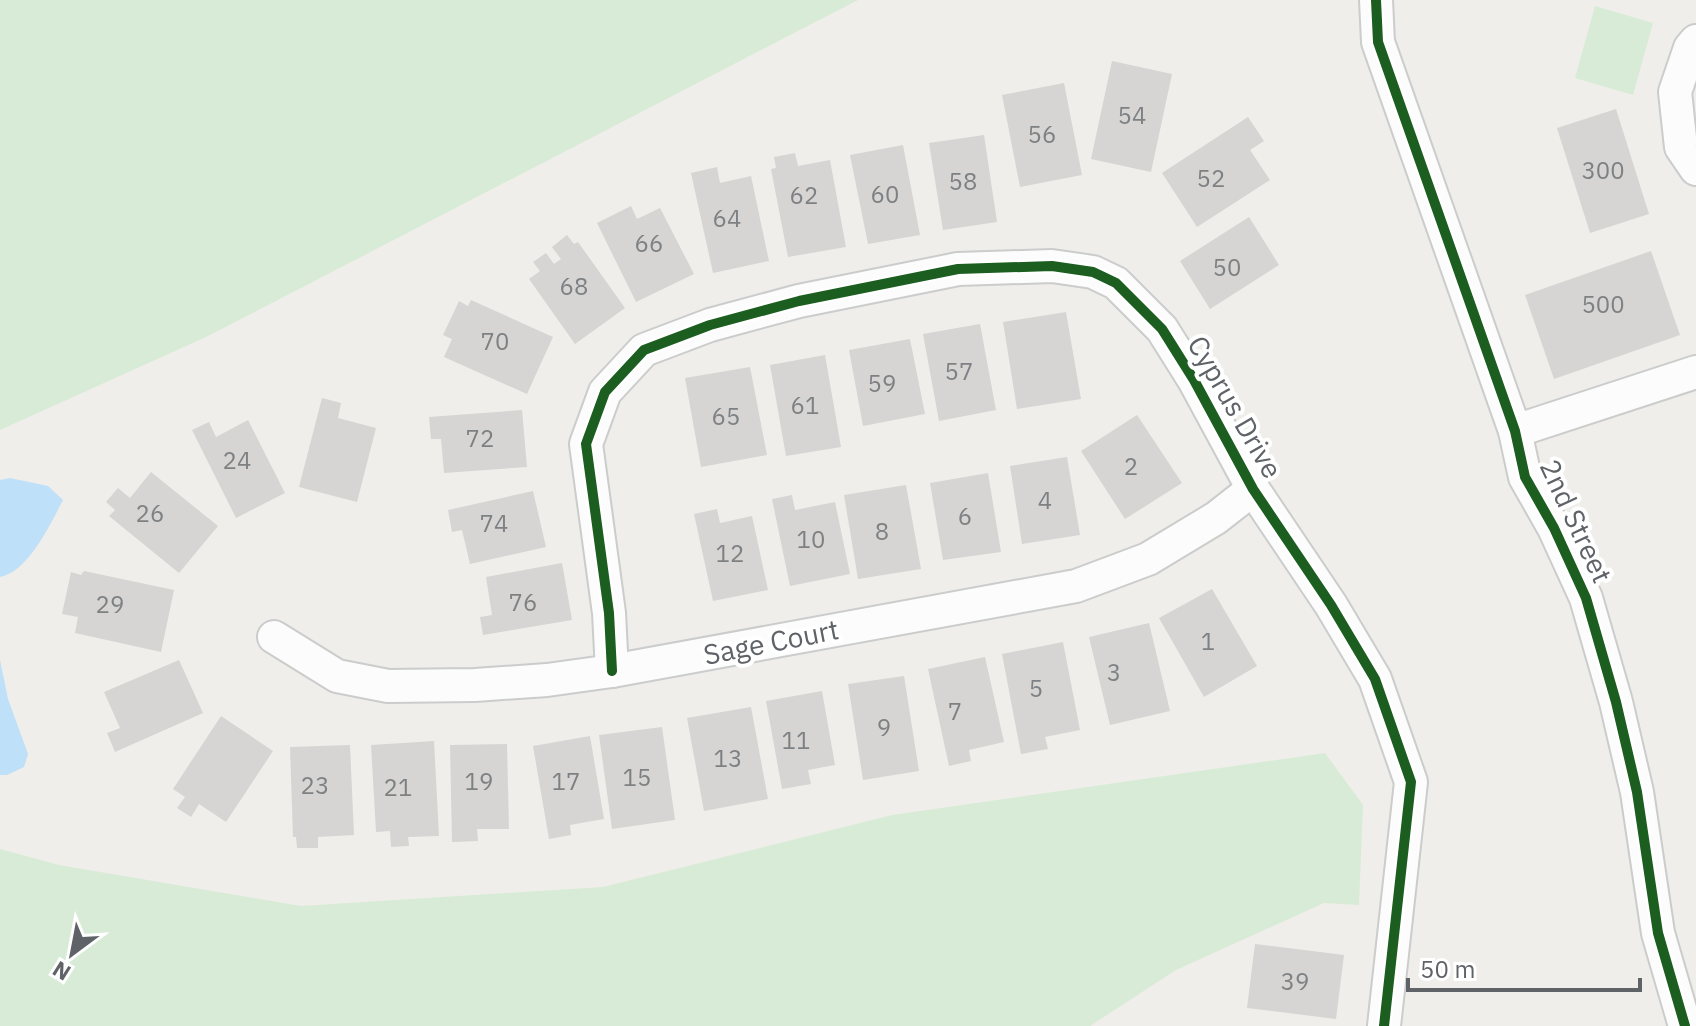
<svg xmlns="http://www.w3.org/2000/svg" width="1696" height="1026" viewBox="0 0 1696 1026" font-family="'IBM Plex Sans',sans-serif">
	<rect width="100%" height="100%" fill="#efeeea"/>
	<g fill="#d8ebd6">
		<polygon points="0,0 858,0 206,337 0,430"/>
		<polygon points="1595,6 1653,23 1633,95 1575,78"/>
		<polygon points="1325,753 1363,805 1359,905 1324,903 1176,970 1090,1026 0,1026 0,849 59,865 301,906 603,887 892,815"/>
	</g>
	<g fill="#bfe0f9">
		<path d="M10 478 48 486 63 500C50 525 28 572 0 577V480Z"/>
		<polygon points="0,660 8,699 28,754 24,767 7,775 0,775"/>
	</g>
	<g fill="#d6d5d3">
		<polygon points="1112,61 1172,74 1151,172 1091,159"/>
		<polygon points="1064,83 1082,175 1020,187 1002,95"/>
		<polygon points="1616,109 1649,214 1590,233 1557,128"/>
		<polygon points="1248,117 1264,141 1250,150 1270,180 1197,227 1162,173"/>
		<polygon points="984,135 997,222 943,230 929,143"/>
		<polygon points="903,145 920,235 868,244 850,155"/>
		<polygon points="795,153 798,166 830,160 846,247 788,257 771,169 776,168 774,157"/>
		<polygon points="717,167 720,183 751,176 769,261 713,273 691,173"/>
		<polygon points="631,206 637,219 660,208 694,274 636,302 597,223"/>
		<polygon points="1249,217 1279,265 1210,309 1180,261"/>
		<polygon points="567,235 574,244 578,242 625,308 575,344 529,279 540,271 533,262 546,253 554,264 561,259 552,247"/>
		<polygon points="1651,251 1680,335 1554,379 1525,295"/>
		<polygon points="471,300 553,337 527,394 444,357 452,339 443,335 459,301 468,306"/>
		<polygon points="1066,312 1081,399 1017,409 1003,322"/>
		<polygon points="980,324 996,410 939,421 923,334"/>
		<polygon points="910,339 925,414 863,426 849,350"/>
		<polygon points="825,355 841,447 786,456 770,365"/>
		<polygon points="750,367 767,455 701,467 685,378"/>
		<polygon points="322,398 341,403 338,418 376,428 357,502 299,487"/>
		<polygon points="522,410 527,467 444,473 441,439 431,439 429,417"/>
		<polygon points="1137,415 1182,483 1125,519 1081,451"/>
		<polygon points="248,420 285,493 236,518 192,430 209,422 216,437"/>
		<polygon points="1067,457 1080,535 1022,544 1010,466"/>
		<polygon points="151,472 218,526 179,573 109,516 115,510 106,502 118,488 130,498"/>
		<polygon points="988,473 1001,552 943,560 930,483"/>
		<polygon points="906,485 921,569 858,579 844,495"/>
		<polygon points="533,491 546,547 470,564 462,530 452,532 448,510"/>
		<polygon points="792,495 795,510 835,502 850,574 790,586 772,499"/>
		<polygon points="717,509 720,523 752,516 768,590 713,601 694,514"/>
		<polygon points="562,563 572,620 483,635 480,617 492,615 486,577"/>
		<polygon points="84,571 174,590 161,652 75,633 78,617 62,614 71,572 81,575"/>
		<polygon points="1212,589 1257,666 1204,697 1159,618"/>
		<polygon points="1149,623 1170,711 1110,725 1089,637"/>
		<polygon points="1063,642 1080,730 1045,737 1048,749 1021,754 1002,654"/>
		<polygon points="985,657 1004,742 969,750 971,761 949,766 928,669"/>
		<polygon points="179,660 203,713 115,752 107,733 120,728 104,692"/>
		<polygon points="904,676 919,771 863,780 848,684"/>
		<polygon points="822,691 835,765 808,770 811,784 782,789 766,701"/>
		<polygon points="751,707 768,799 704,811 687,718"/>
		<polygon points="221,716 273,751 226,822 199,804 191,817 177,808 185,797 173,789"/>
		<polygon points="662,727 675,820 612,829 599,735"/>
		<polygon points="590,736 604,819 570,825 571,835 549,839 533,746"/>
		<polygon points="434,741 439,836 408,837 409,846 391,847 390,831 376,832 371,745"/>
		<polygon points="507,744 509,829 477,829 478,841 452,842 450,745"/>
		<polygon points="350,745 354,835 318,837 318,848 297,848 296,837 293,837 290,747"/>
		<polygon points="1255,944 1344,955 1336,1019 1247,1008"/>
	</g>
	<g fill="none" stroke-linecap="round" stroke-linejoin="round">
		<g stroke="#cbcccc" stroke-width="36">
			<g id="street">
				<polyline points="1376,0 1378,42 1515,431 1525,477 1554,528 1586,598 1616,702 1637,792 1658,933 1685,1026"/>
				<polyline points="1696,41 1690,48 1675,92 1681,147 1696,169"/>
				<polyline points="1515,431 1696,372"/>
				<polyline points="274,637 337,676 388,686 475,685 547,680 612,671 1076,586 1148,559 1216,518 1253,489"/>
				<polyline points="612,671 609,613 586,444 605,392 644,350 710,325 799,301 958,269 1052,266 1093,272 1116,283 1162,329 1194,380 1253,489 1331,605 1375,679 1411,782 1384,1026"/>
			</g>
		</g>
		<use href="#street" stroke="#fdfcfc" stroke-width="32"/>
		<g stroke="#fff" stroke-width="15">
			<g id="cycleway">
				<polyline points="1376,0 1378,42 1515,431 1525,477 1554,528 1586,598 1616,702 1637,792 1658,933 1685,1026"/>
				<polyline points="612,671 609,613 586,444 605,392 644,350 710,325 799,301 958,269 1052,266 1093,272 1116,283 1162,329 1194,380 1253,489 1331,605 1375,679 1411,782 1384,1026"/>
			</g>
		</g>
		<use href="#cycleway" stroke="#1b5e20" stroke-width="10"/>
	</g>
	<g text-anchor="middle" stroke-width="8" stroke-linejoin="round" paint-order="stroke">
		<g font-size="24" fill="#7e8184">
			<text x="1132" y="124">54</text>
			<text x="1042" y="143">56</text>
			<text x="1603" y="179">300</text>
			<text x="1211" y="187">52</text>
			<text x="963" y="190">58</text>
			<text x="885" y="203">60</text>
			<text x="804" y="204">62</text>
			<text x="727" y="227">64</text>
			<text x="649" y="252">66</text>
			<text x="1227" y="276">50</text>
			<text x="574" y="295">68</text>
			<text x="1603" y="313">500</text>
			<text x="495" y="350">70</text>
			<text x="959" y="380">57</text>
			<text x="882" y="392">59</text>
			<text x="805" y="414">61</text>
			<text x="726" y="425">65</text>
			<text x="480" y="447">72</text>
			<text x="237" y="469">24</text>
			<text x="1131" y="475">2</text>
			<text x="1045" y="509">4</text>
			<text x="150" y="522">26</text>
			<text x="965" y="525">6</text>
			<text x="494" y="532">74</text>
			<text x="882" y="540">8</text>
			<text x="811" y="548">10</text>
			<text x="730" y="562">12</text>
			<text x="523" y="611">76</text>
			<text x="110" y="613">29</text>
			<text x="1208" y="650">1</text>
			<text x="1114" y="681">3</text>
			<text x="1036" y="697">5</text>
			<text x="955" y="720">7</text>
			<text x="884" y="736">9</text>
			<text x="796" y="749">11</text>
			<text x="728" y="767">13</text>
			<text x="637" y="786">15</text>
			<text x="479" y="790">19</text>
			<text x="566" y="790">17</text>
			<text x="315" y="794">23</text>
			<text x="398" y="796">21</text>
			<text x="1295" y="990">39</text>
		</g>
		<g font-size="28" fill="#5f6368" stroke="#fff">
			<text transform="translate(1235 407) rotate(60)" y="10">Cyprus Drive</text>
			<text transform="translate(1576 521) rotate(65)" y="10">2nd Street</text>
			<text transform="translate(771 642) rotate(-11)" y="10">Sage Court</text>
		</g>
	</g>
	<g transform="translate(72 954) rotate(212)" stroke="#ffffff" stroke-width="6" paint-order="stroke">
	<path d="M0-6L14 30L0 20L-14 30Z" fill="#5f6368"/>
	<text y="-12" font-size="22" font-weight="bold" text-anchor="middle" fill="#5f6368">N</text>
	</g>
	<path d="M1408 978v12h232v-12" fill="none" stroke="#5f6368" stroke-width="4"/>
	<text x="1420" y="978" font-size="24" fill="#5f6368" stroke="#ffffff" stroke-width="6" paint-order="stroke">50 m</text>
</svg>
